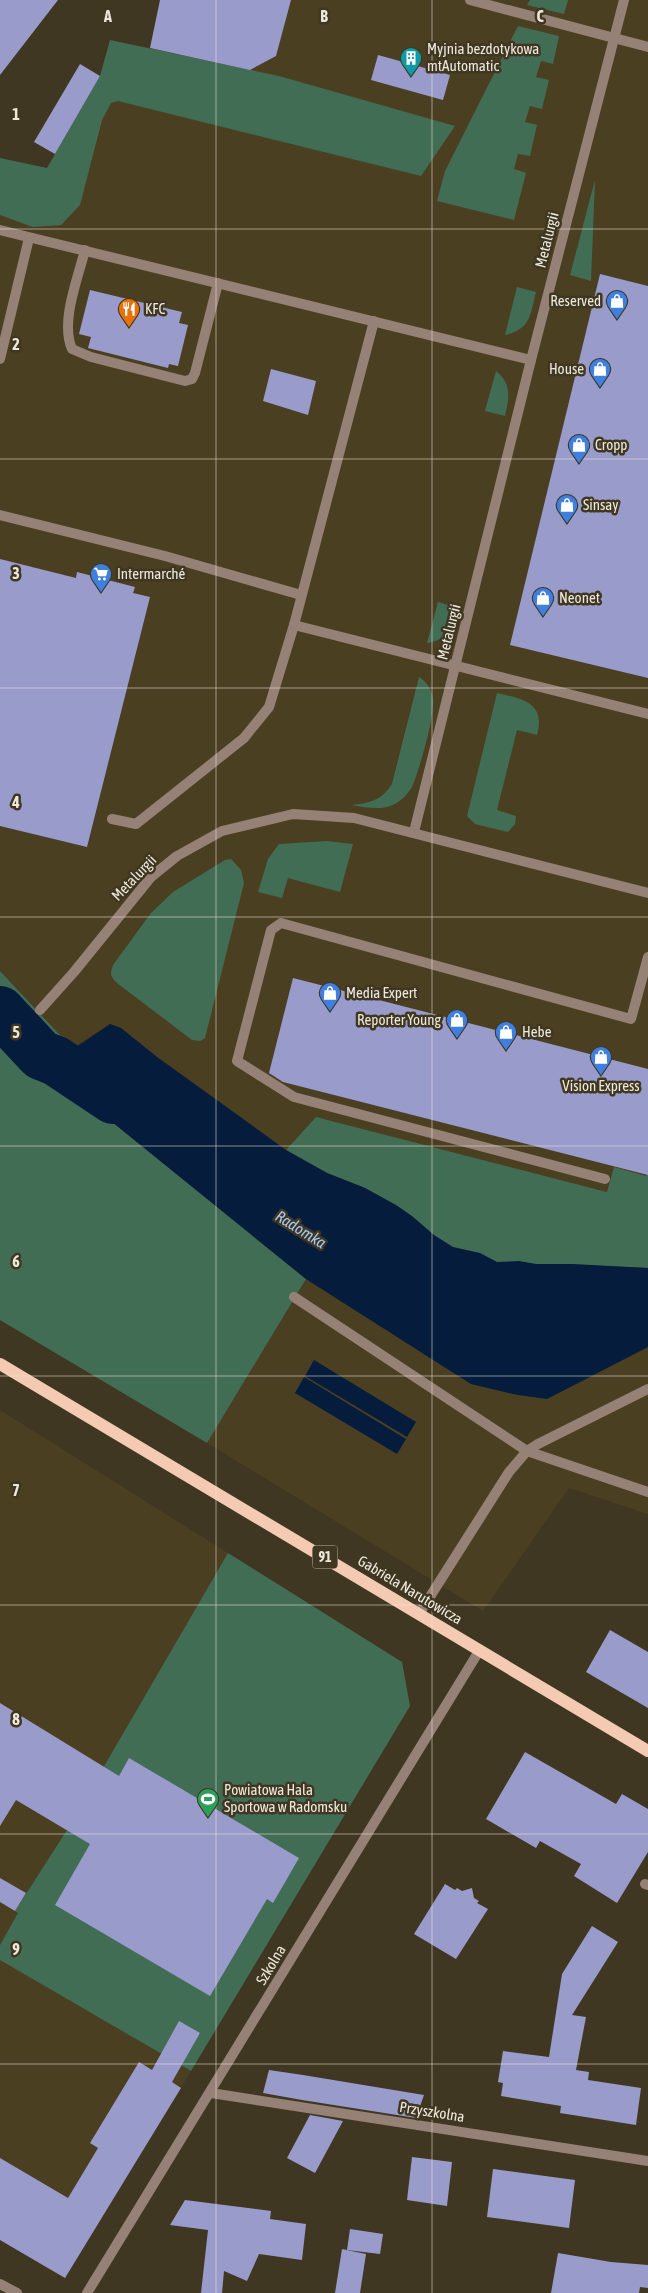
<svg xmlns="http://www.w3.org/2000/svg" width="648" height="2293" viewBox="0 0 648 2293" font-family="'Asap Condensed',sans-serif">
	<rect width="100%" height="100%" fill="#3f3721"/>
	<g fill="#4b3f22">
		<polygon points="235,0 648,0 648,1170 646,1176 607,1192 316,1117 286,1150 157,1057 121,1028 110,1024 72,1048 0,971 0,159 47,168 100,76 110,40 214,61"/>
		<polygon points="306,1279 471,1384 518,1395 574,1385 648,1347 648,1514 569,1488 483,1611 207,1443"/>
		<polygon points="0,1410 228,1553 67,1830 15,1911 19,1913 0,1945"/>
		<polygon points="0,1960 191,2071 65,2278 0,2240"/>
	</g>
	<g fill="#426d55">
		<polygon points="530,0 568,0 564,14 527,5"/>
		<polygon points="518,26 559,36 553,64 541,61 536,77 549,80 542,109 530,106 525,122 537,125 530,156 518,154 514,169 526,173 514,220 437,201 445,171"/>
		<polygon points="110,40 279,76 455,126 421,176 118,101 111,103 102,120 80,205 61,225 33,227 0,215 0,158 47,168 100,76"/>
		<polygon points="595,180 591,281 570,275"/>
		<path d="M517 287 536 292C530 315 531 329 505 335Z"/>
		<path d="M496 371C512 383 509 399 505 416L485 411Z"/>
		<path d="M438 602 458 608C453 624 447 641 427 643Z"/>
		<path d="M419 677C427 682 432 690 433 699 435 717 419 770 412 787 396 812 378 810 352 805 370 803 382 800 392 784Z"/>
		<path d="M497 693C522 699 546 702 537 735L517 730 497 810 516 816 515 824 508 832 475 824 467 816Z"/>
		<polygon points="327,841 353,844 340,892 288,878 282,898 258,892 268,859 279,844"/>
		<path d="M231 859 241 870 244 883 205 1038 200 1041 192 1040 117 983C110 976 110 974 113 965L151 913 173 892 225 860Z"/>
		<polygon points="0,971 72,1048 56,1061 64,1083 306,1279 207,1443 0,1320"/>
		<polygon points="316,1117 607,1192 614,1167 646,1176 648,1170 648,1268 554,1264 490,1287 395,1205 365,1188 327,1173 286,1150"/>
		<polygon points="228,1553 402,1662 410,1706 191,2071 0,1960 0,1945 18,1913 15,1911 67,1830"/>
	</g>
	<g fill="#051c3d">
		<polygon points="110,1024 121,1028 157,1057 286,1150 327,1173 365,1188 396,1205 412,1216 434,1235 453,1247 480,1253 497,1262 519,1261 536,1264 573,1264 648,1268 648,1347 547,1399 518,1395 471,1384 306,1279 64,1083 56,1061"/>
		<polygon points="314,1360 416,1422 407,1437 305,1376"/>
		<polygon points="304,1377 406,1439 397,1454 295,1393"/>
	</g>
	<g fill="none" stroke-linecap="round" stroke-linejoin="round">
		<polyline stroke="#051c3d" stroke-width="50" points="0,1011 41,1055 56,1061 113,1099"/>
	</g>
	<g fill="#999bcb">
		<polygon points="0,0 58,0 0,75"/>
		<polygon points="160,0 291,0 276,56 250,70 150,48"/>
		<polygon points="378,55 450,75 443,100 371,80"/>
		<polygon points="80,64 100,76 55,154 34,142"/>
		<polygon points="600,274 648,286 648,678 510,645"/>
		<polygon points="90,290 182,312 179,323 188,325 178,366 169,364 168,368 88,348 91,337 79,334"/>
		<polygon points="271,369 316,381 308,415 263,401"/>
		<polygon points="0,559 76,578 77,572 135,587 133,593 150,597 87,847 0,826"/>
		<polygon points="293,978 648,1069 648,1175 283,1082 269,1073"/>
		<polygon points="610,1630 648,1652 648,1708 586,1672"/>
		<polygon points="0,1703 119,1776 129,1758 299,1858 273,1903 267,1899 210,1996 55,1905 90,1844 16,1800 0,1826"/>
		<polygon points="525,1752 616,1804 622,1794 648,1809 648,1852 617,1903 574,1876 581,1864 540,1841 536,1848 486,1819"/>
		<polygon points="0,1878 26,1893 15,1911 0,1902"/>
		<polygon points="445,1884 455,1890 457,1888 462,1891 472,1888 474,1898 479,1901 477,1903 488,1909 456,1959 414,1934"/>
		<polygon points="592,1926 618,1942 572,2015 586,2017 576,2070 589,2072 588,2080 641,2088 636,2125 560,2113 561,2106 501,2096 503,2083 498,2082 503,2051 549,2057 562,1974"/>
		<polygon points="179,2021 200,2033 172,2082 181,2088 65,2278 0,2240 0,2158 68,2198 98,2148 90,2143 139,2062 152,2070"/>
		<polygon points="269,2070 303,2075 424,2095 416,2118 302,2100 263,2093"/>
		<polygon points="310,2115 343,2121 315,2173 287,2158"/>
		<polygon points="412,2157 452,2162 447,2206 407,2200"/>
		<polygon points="493,2169 575,2180 569,2228 487,2217"/>
		<polygon points="185,2200 271,2211 270,2219 306,2224 302,2260 259,2254 247,2281 224,2271 222,2293 201,2293 208,2230 170,2225"/>
		<polygon points="350,2229 383,2234 380,2254 347,2250"/>
		<polygon points="342,2249 366,2254 360,2293 335,2293"/>
		<polygon points="558,2253 611,2262 648,2265 648,2288 640,2287 639,2293 551,2293"/>
	</g>
	<g fill="none" stroke-linecap="round" stroke-linejoin="round">
		<g stroke="#968176" stroke-width="10">
			<polyline points="470,0 648,47"/>
			<polyline points="0,230 531,360"/>
			<path d="M85 250C78 278 60 322 72 349L91 357 185 381 192 379 195 373 218 283"/>
			<polyline points="0,359 29,238"/>
			<polyline points="0,515 165,556 301,595"/>
			<polyline points="294,625 648,714"/>
			<polyline points="112,819 136,824 244,738 269,707 294,625 374,321"/>
			<polyline points="40,1010 74,972 151,877 177,856 222,831 293,814 354,818 648,893"/>
			<polyline points="605,1179 294,1097 237,1061 271,930 281,923 631,1019 648,957"/>
			<polyline points="294,1297 527,1451 648,1492"/>
			<polyline points="419,1614 509,1472 527,1451 538,1444 648,1389"/>
			<polyline points="645,1884 648,1885"/>
		</g>
		<g stroke="#968176" stroke-width="10">
			<polyline points="414,832 531,360 624,0"/>
			<polyline points="211,2093 648,2161"/>
			<polyline points="0,2284 17,2293"/>
			<polyline points="87,2293 479,1651"/>
		</g>
		<polyline stroke="#f5cab2" stroke-width="12" points="0,1364 648,1751"/>
	</g>
	<path fill="none" stroke="#eee8db" stroke-width="1" stroke-opacity="0.55" d="M216 0V2293M432 0V2293M0 229H648M0 459H648M0 688H648M0 917H648M0 1146H648M0 1376H648M0 1605H648M0 1834H648M0 2064H648"/>
	<defs>
		<g id="building-pin" transform="scale(1.125)"><path d="M0 17L-7.5 6A9.5 9.5 0 1 1 7.5 6Z" fill="#0f9aa8" stroke="#3f3721"/><path d="M-4-6H4V6H1V3H-1V6H-4ZM-2.5-4.3h1.7v1.8h-1.7ZM.8-4.3h1.7v1.8H.8ZM-2.5-1h1.7V.8h-1.7ZM.8-1h1.7V.8H.8Z" fill="#fff"/></g>
		<g id="shop-pin" transform="scale(1.125)"><path d="M0 17L-7.5 6A9.5 9.5 0 1 1 7.5 6Z" fill="#3f7fe0" stroke="#3f3721"/><path d="M-5-2.5h2.3a2.7 3.5 0 0 1 5.4 0H5L5.5 6h-11ZM-1.5-2.5h3a1.5 2.3 0 0 0-3 0Z" fill="#fff"/></g>
		<g id="restaurant-pin" transform="scale(1.125)"><path d="M0 17L-7.5 6A9.5 9.5 0 1 1 7.5 6Z" fill="#e8710a" stroke="#3f3721"/><path d="M-5-6h1v4h1v-4h1v4h1v-4h1v5L-1.5 .5V6h-2V.5L-5-1ZM5-6V6H3V1.5H1.5Q1.5-4 5-6Z" fill="#fff"/></g>
		<g id="supermarket-pin" transform="scale(1.125)"><path d="M0 17L-7.5 6A9.5 9.5 0 1 1 7.5 6Z" fill="#3f7fe0" stroke="#3f3721"/><path d="M-6-5.5h2.5l.6 2H6L4.5 2H-2.5L-4.4-4H-6ZM-1.5 3.2a1.3 1.3 0 1 0 .1 0ZM3 3.2a1.3 1.3 0 1 0 .1 0Z" fill="#fff"/></g>
		<g id="stadium-pin" transform="scale(1.125)"><path d="M0 17L-7.5 6A9.5 9.5 0 1 1 7.5 6Z" fill="#2e9e5b" stroke="#3f3721"/><path d="M0-5a6.5 5 0 1 0 0 10a6.5 5 0 1 0 0-10ZM-3.5-1.8h7v3.6h-7Z" fill="#fff"/></g>
	</defs>
	<g fill-rule="evenodd">
		<use href="#building-pin" x="411" y="58"/>
		<use href="#shop-pin" x="617" y="301"/>
		<use href="#restaurant-pin" x="129" y="309"/>
		<use href="#shop-pin" x="600" y="369"/>
		<use href="#shop-pin" x="579" y="445"/>
		<use href="#shop-pin" x="567" y="505"/>
		<use href="#supermarket-pin" x="101" y="574"/>
		<use href="#shop-pin" x="543" y="598"/>
		<use href="#shop-pin" x="330" y="993"/>
		<use href="#shop-pin" x="457" y="1020"/>
		<use href="#shop-pin" x="506" y="1032"/>
		<use href="#shop-pin" x="601" y="1057"/>
		<use href="#stadium-pin" x="208" y="1799"/>
	</g>
	<g text-anchor="middle" stroke-width="5" stroke-linejoin="round" paint-order="stroke">
		<rect fill="#3f3721" stroke="#bab3a3" stroke-width="1" x="312.5" y="1545.5" width="25" height="23" rx="4"/>
		<g font-size="14" font-weight="bold" fill="#eee8db">
			<text x="325" y="1562">91</text>
		</g>
		<g font-size="15" fill="#eee8db" stroke="#3f3721" text-anchor="start">
			<text x="427" y="54">Myjnia bezdotykowa<tspan x="427" dy="17">mtAutomatic</tspan></text>
			<text x="601" y="306" text-anchor="end">Reserved</text>
			<text x="145" y="314">KFC</text>
			<text x="584" y="374" text-anchor="end">House</text>
			<text x="595" y="450">Cropp</text>
			<text x="583" y="510">Sinsay</text>
			<text x="117" y="579">Intermarché</text>
			<text x="559" y="603">Neonet</text>
			<text x="346" y="998">Media Expert</text>
			<text x="441" y="1025" text-anchor="end">Reporter Young</text>
			<text x="522" y="1037">Hebe</text>
			<text x="601" y="1091" text-anchor="middle">Vision Express</text>
			<text x="224" y="1795">Powiatowa Hala<tspan x="224" dy="17">Sportowa w Radomsku</tspan></text>
		</g>
		<g font-size="15" fill="#eee8db" stroke="#3f3721">
			<text transform="translate(547 240) rotate(-76)" y="5">Metalurgii</text>
			<text transform="translate(449 632) rotate(-76)" y="5">Metalurgii</text>
			<text transform="translate(134 878) rotate(-46)" y="5">Metalurgii</text>
			<text transform="translate(410 1590) rotate(31)" y="5">Gabriela Narutowicza</text>
			<text transform="translate(271 1965) rotate(-59)" y="5">Szkolna</text>
			<text transform="translate(432 2112) rotate(9)" y="5">Przyszkolna</text>
		</g>
		<g font-size="16" font-style="italic" fill="#a7cafc" stroke="#3f3721">
			<text transform="translate(301 1229) rotate(32)" y="6">Radomka</text>
		</g>
	</g>
	<g font-size="16" text-anchor="middle" font-weight="bold" fill="#eee8db" stroke="#3f3721" stroke-width="5" stroke-linejoin="round" paint-order="stroke">
		<text x="108" y="22">A</text>
		<text x="324" y="22">B</text>
		<text x="540" y="22">C</text>
		<text x="16" y="120">1</text>
		<text x="16" y="350">2</text>
		<text x="16" y="579">3</text>
		<text x="16" y="808">4</text>
		<text x="16" y="1038">5</text>
		<text x="16" y="1267">6</text>
		<text x="16" y="1496">7</text>
		<text x="16" y="1725">8</text>
		<text x="16" y="1955">9</text>
	</g>
</svg>
